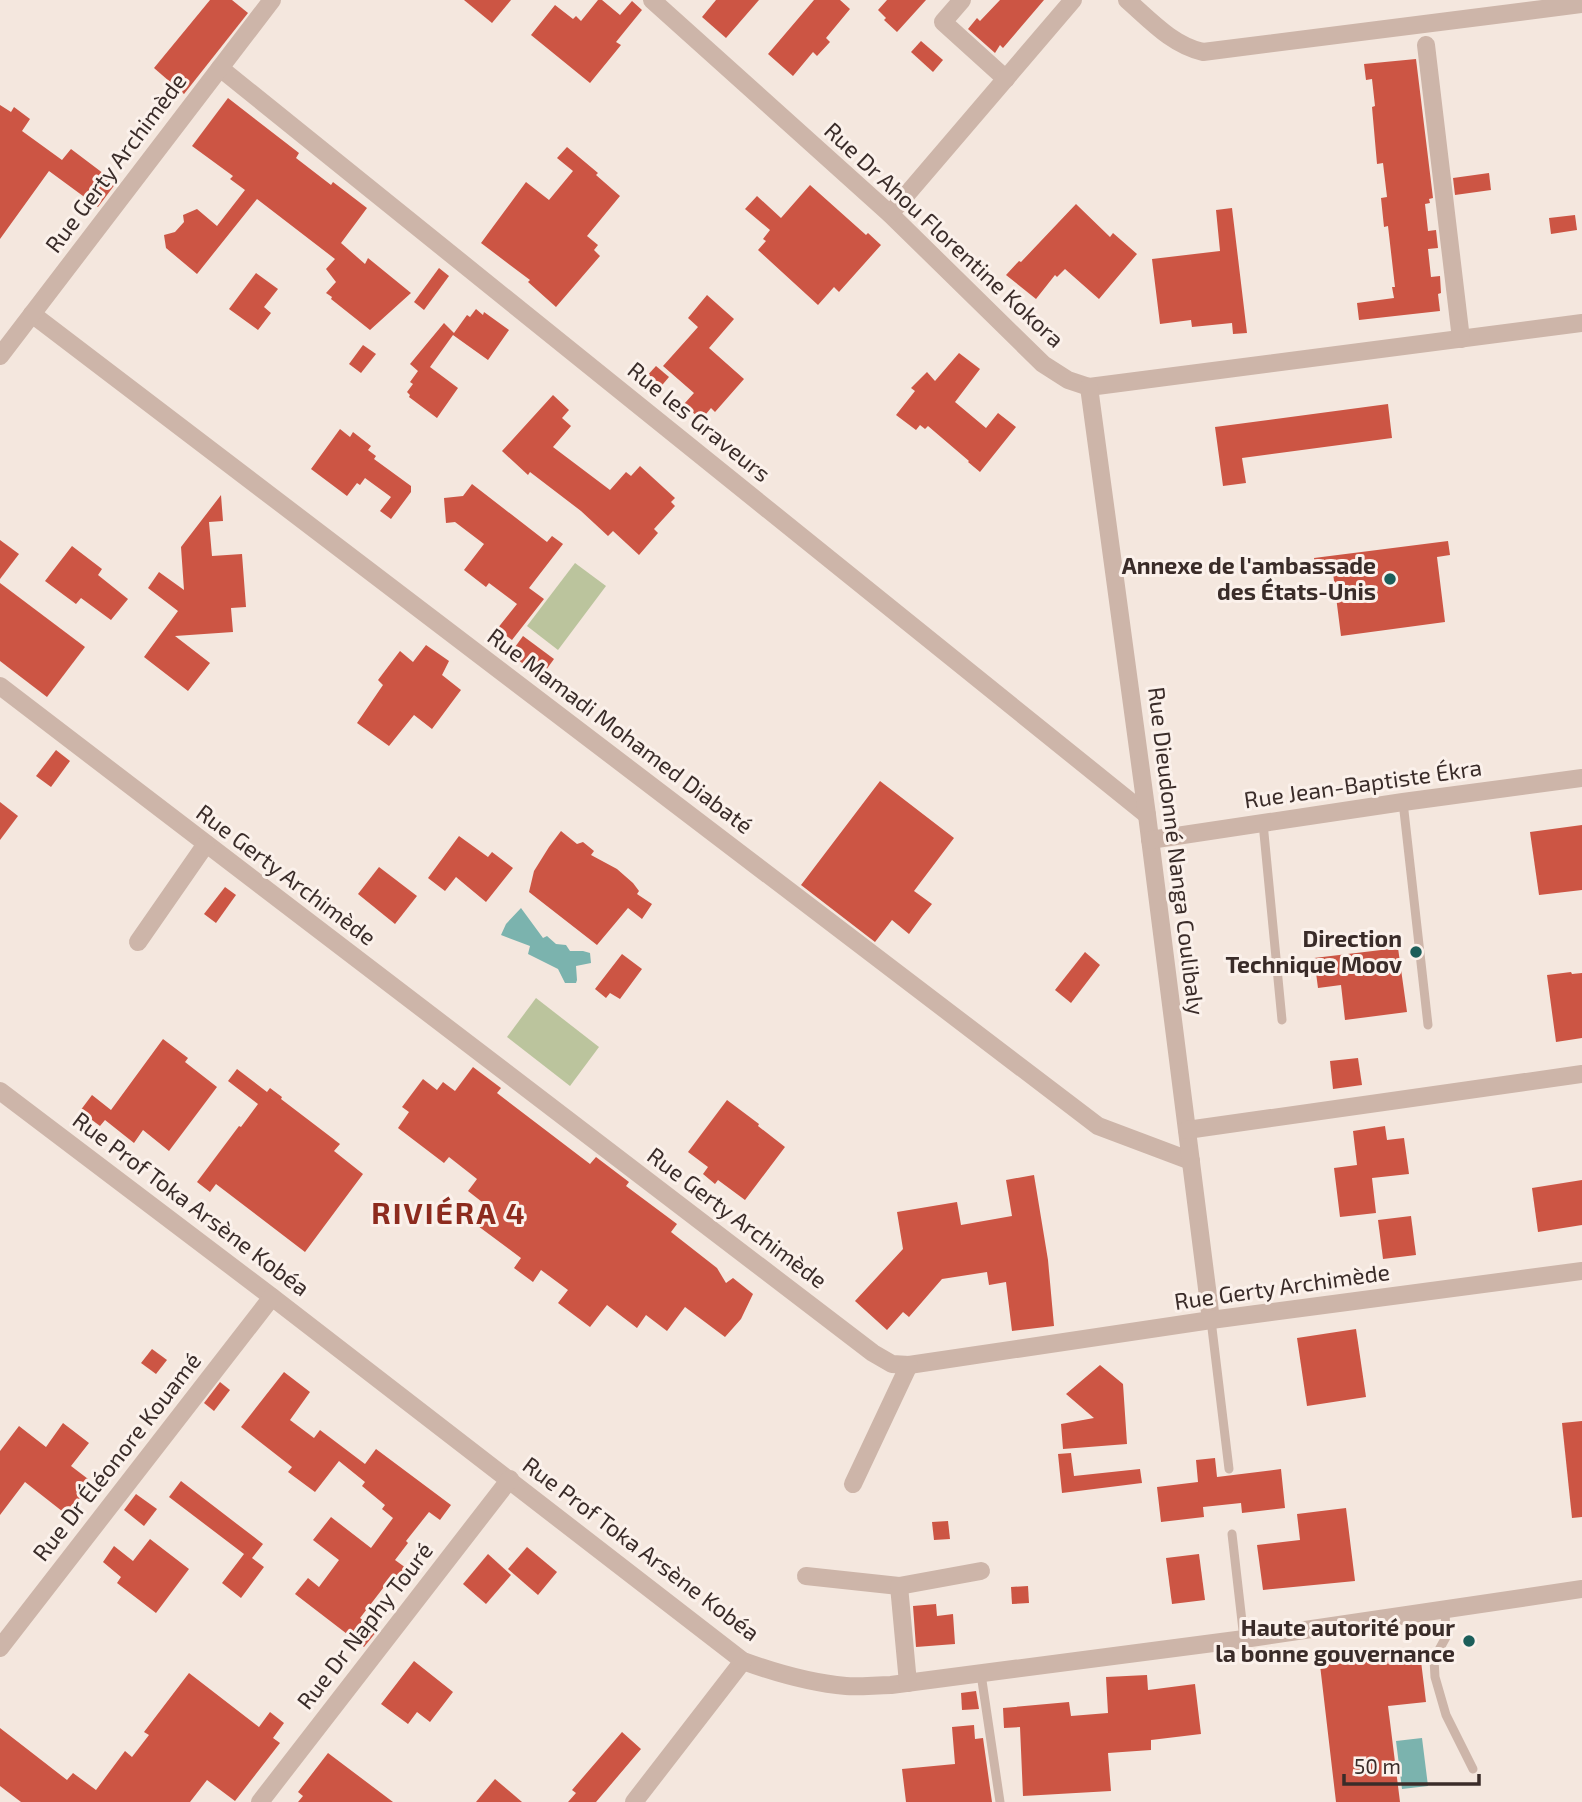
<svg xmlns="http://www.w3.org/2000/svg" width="1582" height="1802" viewBox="0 0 1582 1802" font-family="'Exo 2',sans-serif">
	<rect width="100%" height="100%" fill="#f4e7de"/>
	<g fill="#bbc49d">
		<polygon points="575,563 606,586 558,650 527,626"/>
		<polygon points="536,998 599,1047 570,1086 507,1037"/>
	</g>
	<g fill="#7bb3ae">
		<polygon points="521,908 543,938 547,936 556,944 566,945 570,951 583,951 590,953 591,963 576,966 577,980 576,983 565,983 558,969 528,954 530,946 501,935 506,924"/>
		<polygon points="1422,1738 1428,1786 1402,1789 1396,1741"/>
	</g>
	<g fill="#c54">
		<polygon points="210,0 232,0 248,13 184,94 154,68"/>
		<polygon points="464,0 511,0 492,23"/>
		<polygon points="598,0 602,0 620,15 632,1 642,10 616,42 621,45 590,83 531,35 555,5 573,19 576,16 581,21"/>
		<polygon points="716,0 759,0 726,38 702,17"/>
		<polygon points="814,0 840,0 850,9 826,38 830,42 817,56 813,52 793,76 768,54"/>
		<polygon points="887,0 926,0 897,32 884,20 886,18 878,10"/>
		<polygon points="1000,0 1044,0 1003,48 1000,45 995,53 968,29 977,18 980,21"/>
		<polygon points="921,41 943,60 933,72 911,52"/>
		<polygon points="1416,59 1433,198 1429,199 1430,203 1425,204 1428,231 1436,230 1438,248 1428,249 1431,277 1440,276 1441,293 1438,294 1440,311 1359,320 1357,303 1394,298 1392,287 1395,287 1388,226 1384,227 1381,198 1387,197 1383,163 1377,164 1372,107 1375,106 1372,79 1366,80 1364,64"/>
		<polygon points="228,98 299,153 296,158 331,185 333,182 367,208 341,243 365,264 368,258 411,293 370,330 331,299 332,297 326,293 336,282 326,269 335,259 257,199 197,274 166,248 164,235 175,232 184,222 183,215 197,209 217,226 245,190 230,179 233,176 192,146"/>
		<polygon points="0,105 11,112 14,107 30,119 22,131 62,160 71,149 116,183 98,207 49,171 0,239"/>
		<polygon points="567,147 598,173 596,175 620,196 587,236 598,245 594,250 600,256 556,307 528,282 530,280 481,243 526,182 549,200 573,171 557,158"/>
		<polygon points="1489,173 1491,190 1455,195 1453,178"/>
		<polygon points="810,185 866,235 868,233 881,245 839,292 834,287 818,305 758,250 766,241 763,239 770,230 745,209 757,196 781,218"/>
		<polygon points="1076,204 1110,237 1113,233 1137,254 1099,299 1065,269 1057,277 1055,275 1036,299 1006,275 1019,261 1021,262"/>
		<polygon points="1232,208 1247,333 1233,334 1232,323 1192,327 1191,320 1160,324 1152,259 1220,251 1216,210"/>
		<polygon points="1575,215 1577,230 1551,234 1549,218"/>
		<polygon points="439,268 449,276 424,310 414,302"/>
		<polygon points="256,273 278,289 264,307 271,313 258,330 229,309"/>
		<polygon points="707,295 734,319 709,348 744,379 715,412 711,408 701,420 684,404 694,393 663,366 698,327 688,318"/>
		<polygon points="476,309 483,315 484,312 509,330 488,360 453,335 430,367 458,388 437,418 409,397 410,395 407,392 413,384 410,382 418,371 410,364 444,323 454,333 467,315 470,317"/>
		<polygon points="363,345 376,354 361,373 349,364"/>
		<polygon points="959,353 980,369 955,402 986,428 998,413 1016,427 980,472 968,462 969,461 928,426 925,429 920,425 916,430 896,415 915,391 911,388 927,372 935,381"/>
		<polygon points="656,366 669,377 658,390 645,378"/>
		<polygon points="553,395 569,410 562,418 571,426 553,447 610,490 626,472 631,476 640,466 675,498 671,502 675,506 654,529 658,533 639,555 613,531 608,536 581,511 530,472 528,475 502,451"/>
		<polygon points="1388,404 1392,438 1242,458 1246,483 1223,486 1215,427"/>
		<polygon points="340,429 350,437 353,432 371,446 368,450 376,456 374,459 411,486 411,492 391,519 380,511 391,497 365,478 360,485 357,483 347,496 311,469"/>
		<polygon points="472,484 547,542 552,536 563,544 529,588 544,599 512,640 497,629 517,604 489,583 486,587 464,570 484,544 455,522 446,523 444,498 463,496"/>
		<polygon points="221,495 223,521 209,522 212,556 242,554 246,607 231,608 233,632 175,636 210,663 188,691 144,657 178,611 148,588 159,572 184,590 181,547"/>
		<polygon points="0,540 19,554 0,579"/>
		<polygon points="1448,541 1450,555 1437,557 1445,622 1341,636 1333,573 1316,576 1314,558"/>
		<polygon points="72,546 102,569 98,575 128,599 111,620 81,598 76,604 45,581"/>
		<polygon points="0,583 85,647 47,697 0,661"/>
		<polygon points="523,636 554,659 541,677 510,654"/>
		<polygon points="426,645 449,661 442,675 461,690 432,729 414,715 389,746 357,723 383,685 378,680 400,651 413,662"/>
		<polygon points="56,750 70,761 51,787 36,776"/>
		<polygon points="880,781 954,838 914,891 932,904 923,915 909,934 892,920 875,942 801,885"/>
		<polygon points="0,802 18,816 0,840"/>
		<polygon points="1582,825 1582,890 1539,895 1530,832"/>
		<polygon points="561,831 577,844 583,842 594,851 591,855 617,869 633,883 639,891 637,894 652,904 642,919 628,908 597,945 529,892 534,871 549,847"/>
		<polygon points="459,836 488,857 492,852 513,868 486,902 456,877 445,891 428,878"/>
		<polygon points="379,867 417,896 395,924 358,894"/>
		<polygon points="225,887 236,895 216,923 204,914"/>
		<polygon points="1398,948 1407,1012 1345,1020 1341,985 1318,988 1314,958"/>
		<polygon points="1085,952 1100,965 1071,1003 1055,990"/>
		<polygon points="622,954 642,969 620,999 610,993 606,998 595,989"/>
		<polygon points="1571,972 1572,974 1582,973 1582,1038 1556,1042 1547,975"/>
		<polygon points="163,1039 188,1058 185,1062 217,1087 169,1151 143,1130 134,1143 105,1120 100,1126 80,1111 92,1095 111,1110"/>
		<polygon points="1358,1058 1362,1085 1333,1089 1330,1061"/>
		<polygon points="473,1067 501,1088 497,1093 590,1164 596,1157 629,1182 626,1186 677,1224 671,1232 717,1268 726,1283 733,1278 753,1294 741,1319 725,1337 685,1307 667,1331 646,1315 637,1328 607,1305 590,1327 558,1303 568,1290 541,1270 533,1282 514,1268 521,1258 478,1226 491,1209 468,1191 477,1179 449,1157 444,1163 398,1128 409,1112 402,1107 423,1079 437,1090 443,1082 455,1091"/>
		<polygon points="237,1069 267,1092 270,1088 282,1097 281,1099 340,1144 334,1151 363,1174 305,1252 216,1184 210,1192 197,1182 239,1126 241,1127 258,1104 228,1081"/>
		<polygon points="727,1100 759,1124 758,1126 785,1147 745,1200 718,1180 715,1184 703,1174 708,1167 688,1152"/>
		<polygon points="1385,1126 1387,1140 1404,1138 1409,1174 1372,1178 1376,1213 1340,1217 1334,1168 1357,1165 1353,1131"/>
		<polygon points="1034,1175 1048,1260 1054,1326 1012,1331 1006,1282 989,1285 987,1272 942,1279 909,1317 903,1312 887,1330 855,1301 903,1249 897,1212 957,1202 961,1225 1012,1216 1006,1180"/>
		<polygon points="1582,1180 1582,1225 1538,1232 1532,1188"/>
		<polygon points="1411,1216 1416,1255 1383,1259 1378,1220"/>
		<polygon points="1356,1329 1366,1397 1307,1406 1297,1338"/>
		<polygon points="152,1349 167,1360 156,1374 141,1363"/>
		<polygon points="1100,1365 1123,1384 1127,1444 1063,1449 1061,1424 1094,1418 1066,1394"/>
		<polygon points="284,1372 310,1392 290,1420 314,1438 320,1430 365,1464 376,1449 451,1505 440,1520 429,1512 406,1541 408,1543 395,1560 413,1573 399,1592 387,1583 360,1618 377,1631 364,1647 295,1594 308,1578 319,1587 339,1560 313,1540 331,1517 371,1548 393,1518 382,1509 385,1505 362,1486 365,1482 339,1461 315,1492 288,1472 292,1467 241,1427"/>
		<polygon points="220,1382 230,1390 214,1411 204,1403"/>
		<polygon points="1582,1421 1582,1517 1572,1518 1562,1423"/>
		<polygon points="63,1423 89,1443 71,1466 92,1482 67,1515 25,1482 0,1515 0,1451 19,1426 46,1447"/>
		<polygon points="1071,1453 1074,1476 1140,1469 1142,1483 1062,1493 1058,1454"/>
		<polygon points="1215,1458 1217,1477 1281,1469 1285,1508 1242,1513 1241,1503 1203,1507 1204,1517 1161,1522 1157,1487 1198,1482 1196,1460"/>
		<polygon points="181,1481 263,1544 252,1558 264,1567 241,1598 222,1583 244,1554 169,1497"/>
		<polygon points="136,1494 157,1509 144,1526 124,1510"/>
		<polygon points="1346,1508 1355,1581 1263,1590 1257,1545 1300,1540 1297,1514"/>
		<polygon points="948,1521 950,1539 934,1540 932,1522"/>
		<polygon points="150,1539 189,1569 156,1613 117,1583 121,1577 103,1562 114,1546 133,1561"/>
		<polygon points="527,1547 557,1572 538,1595 508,1569"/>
		<polygon points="488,1554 511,1575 486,1604 463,1584"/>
		<polygon points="1199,1554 1205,1600 1172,1604 1166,1558"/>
		<polygon points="1028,1586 1029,1603 1012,1604 1011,1587"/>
		<polygon points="936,1604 937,1616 953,1614 955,1644 916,1647 913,1606"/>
		<polygon points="1420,1653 1426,1702 1388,1706 1400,1802 1336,1802 1320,1665"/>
		<polygon points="414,1661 453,1692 430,1722 417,1712 408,1724 381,1704"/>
		<polygon points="189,1673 259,1727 270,1712 284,1723 273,1738 280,1743 235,1801 207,1780 190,1802 21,1802 0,1786 0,1728 67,1780 73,1773 96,1790 125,1751 132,1757 149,1735 144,1732"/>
		<polygon points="1147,1675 1148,1690 1195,1684 1201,1734 1151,1740 1151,1750 1108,1753 1111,1791 1023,1796 1020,1727 1004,1728 1003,1708 1069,1702 1071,1716 1108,1713 1106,1677"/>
		<polygon points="976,1691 979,1709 962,1710 961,1693"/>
		<polygon points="974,1725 975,1739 983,1738 992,1802 906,1802 902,1769 955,1764 952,1727"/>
		<polygon points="622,1732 641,1749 596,1802 568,1802 576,1793 572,1790"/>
		<polygon points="328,1753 393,1802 298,1802 303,1796 298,1792"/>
		<polygon points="495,1779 522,1802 476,1802"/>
	</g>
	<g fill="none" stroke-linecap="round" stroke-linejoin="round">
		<g stroke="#cdb5a9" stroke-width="9">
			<polyline points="1403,802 1428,1025"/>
			<polyline points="1263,823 1282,1020"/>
			<polyline points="1211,1320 1229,1469"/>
			<polyline points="1232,1534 1244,1639"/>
			<polyline points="1445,1610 1446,1637 1434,1659 1435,1677 1446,1715 1473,1769"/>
			<polyline points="981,1674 1000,1802"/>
		</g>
		<g stroke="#cdb5a9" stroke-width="18">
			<polyline points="652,0 890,214 1043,364 1068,380 1089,387 1582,323"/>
			<polyline points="962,0 943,22 1006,79"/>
			<path d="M1127 0C1150 20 1172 45 1203 52L1582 4"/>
			<polyline points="1426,45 1461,339"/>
			<polyline points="220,68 1147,815"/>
			<polyline points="890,214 1073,0"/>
			<polyline points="32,314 1098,1126 1191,1161"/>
			<polyline points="0,356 272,0"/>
			<polyline points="1089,387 1147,815 1211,1320"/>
			<polyline points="0,686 873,1353 892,1364 909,1365 1211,1320 1582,1271"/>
			<polyline points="1150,840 1403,802 1582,778"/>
			<polyline points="138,942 206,844"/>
			<path d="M0 1091 272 1297 743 1661C776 1673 811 1683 846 1686 861 1687 876 1685 891 1685L1244 1639 1582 1589"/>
			<polyline points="1187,1130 1582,1074"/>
			<polyline points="853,1484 909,1365"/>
			<polyline points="806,1576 899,1586 981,1571"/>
			<polyline points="899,1586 908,1683"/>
			<polyline points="0,1648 272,1297"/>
			<polyline points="260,1802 510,1479"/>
			<polyline points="634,1802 743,1661"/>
		</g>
	</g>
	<g fill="#1c5e5a" stroke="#fbf1eb" stroke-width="2.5">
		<circle cx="1390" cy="579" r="7"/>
		<circle cx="1416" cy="952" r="7"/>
		<circle cx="1469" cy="1641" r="7"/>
	</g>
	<g text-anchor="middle" stroke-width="6" stroke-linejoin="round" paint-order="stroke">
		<g font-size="23" fill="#3a2c29" stroke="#fbf1eb">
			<text transform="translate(116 163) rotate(-53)" y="8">Rue Gerty Archimède</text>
			<text transform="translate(944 235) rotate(43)" y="8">Rue Dr Ahou Florentine Kokora</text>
			<text transform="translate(699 422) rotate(39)" y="8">Rue les Graveurs</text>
			<text transform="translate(620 731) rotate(37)" y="8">Rue Mamadi Mohamed Diabaté</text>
			<text transform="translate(1363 784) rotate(-8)" y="8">Rue Jean-Baptiste Ékra</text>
			<text transform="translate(1176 851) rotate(83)" y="8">Rue Dieudonné Nanga Coulibaly</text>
			<text transform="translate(286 875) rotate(37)" y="8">Rue Gerty Archimède</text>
			<text transform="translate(191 1204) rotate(37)" y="8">Rue Prof Toka Arsène Kobéa</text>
			<text transform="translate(737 1218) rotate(37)" y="8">Rue Gerty Archimède</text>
			<text transform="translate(1282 1287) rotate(-8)" y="8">Rue Gerty Archimède</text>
			<text transform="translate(117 1457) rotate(-52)" y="8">Rue Dr Éléonore Kouamé</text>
			<text transform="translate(641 1549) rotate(37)" y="8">Rue Prof Toka Arsène Kobéa</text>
			<text transform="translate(365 1626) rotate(-52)" y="8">Rue Dr Naphy Touré</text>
		</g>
		<g font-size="23" font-weight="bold" fill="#3a2c29" stroke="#fbf1eb" text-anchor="end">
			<text x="1376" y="574">Annexe de l'ambassade<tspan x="1376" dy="26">des États-Unis</tspan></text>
			<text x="1402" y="947">Direction<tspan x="1402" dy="26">Technique Moov</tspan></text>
			<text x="1455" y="1636">Haute autorité pour<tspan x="1455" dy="26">la bonne gouvernance</tspan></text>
		</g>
		<g font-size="30" font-weight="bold" letter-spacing="2" fill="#8d2b1e" stroke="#fbf1eb">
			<text x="449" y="1224">RIVIÉRA 4</text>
		</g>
	</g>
	<path d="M1344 1774v10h135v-10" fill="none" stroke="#3a2c29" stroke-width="3.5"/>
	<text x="1354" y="1774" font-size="21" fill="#3a2c29" stroke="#fbf1eb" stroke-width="5" paint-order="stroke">50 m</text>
</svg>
